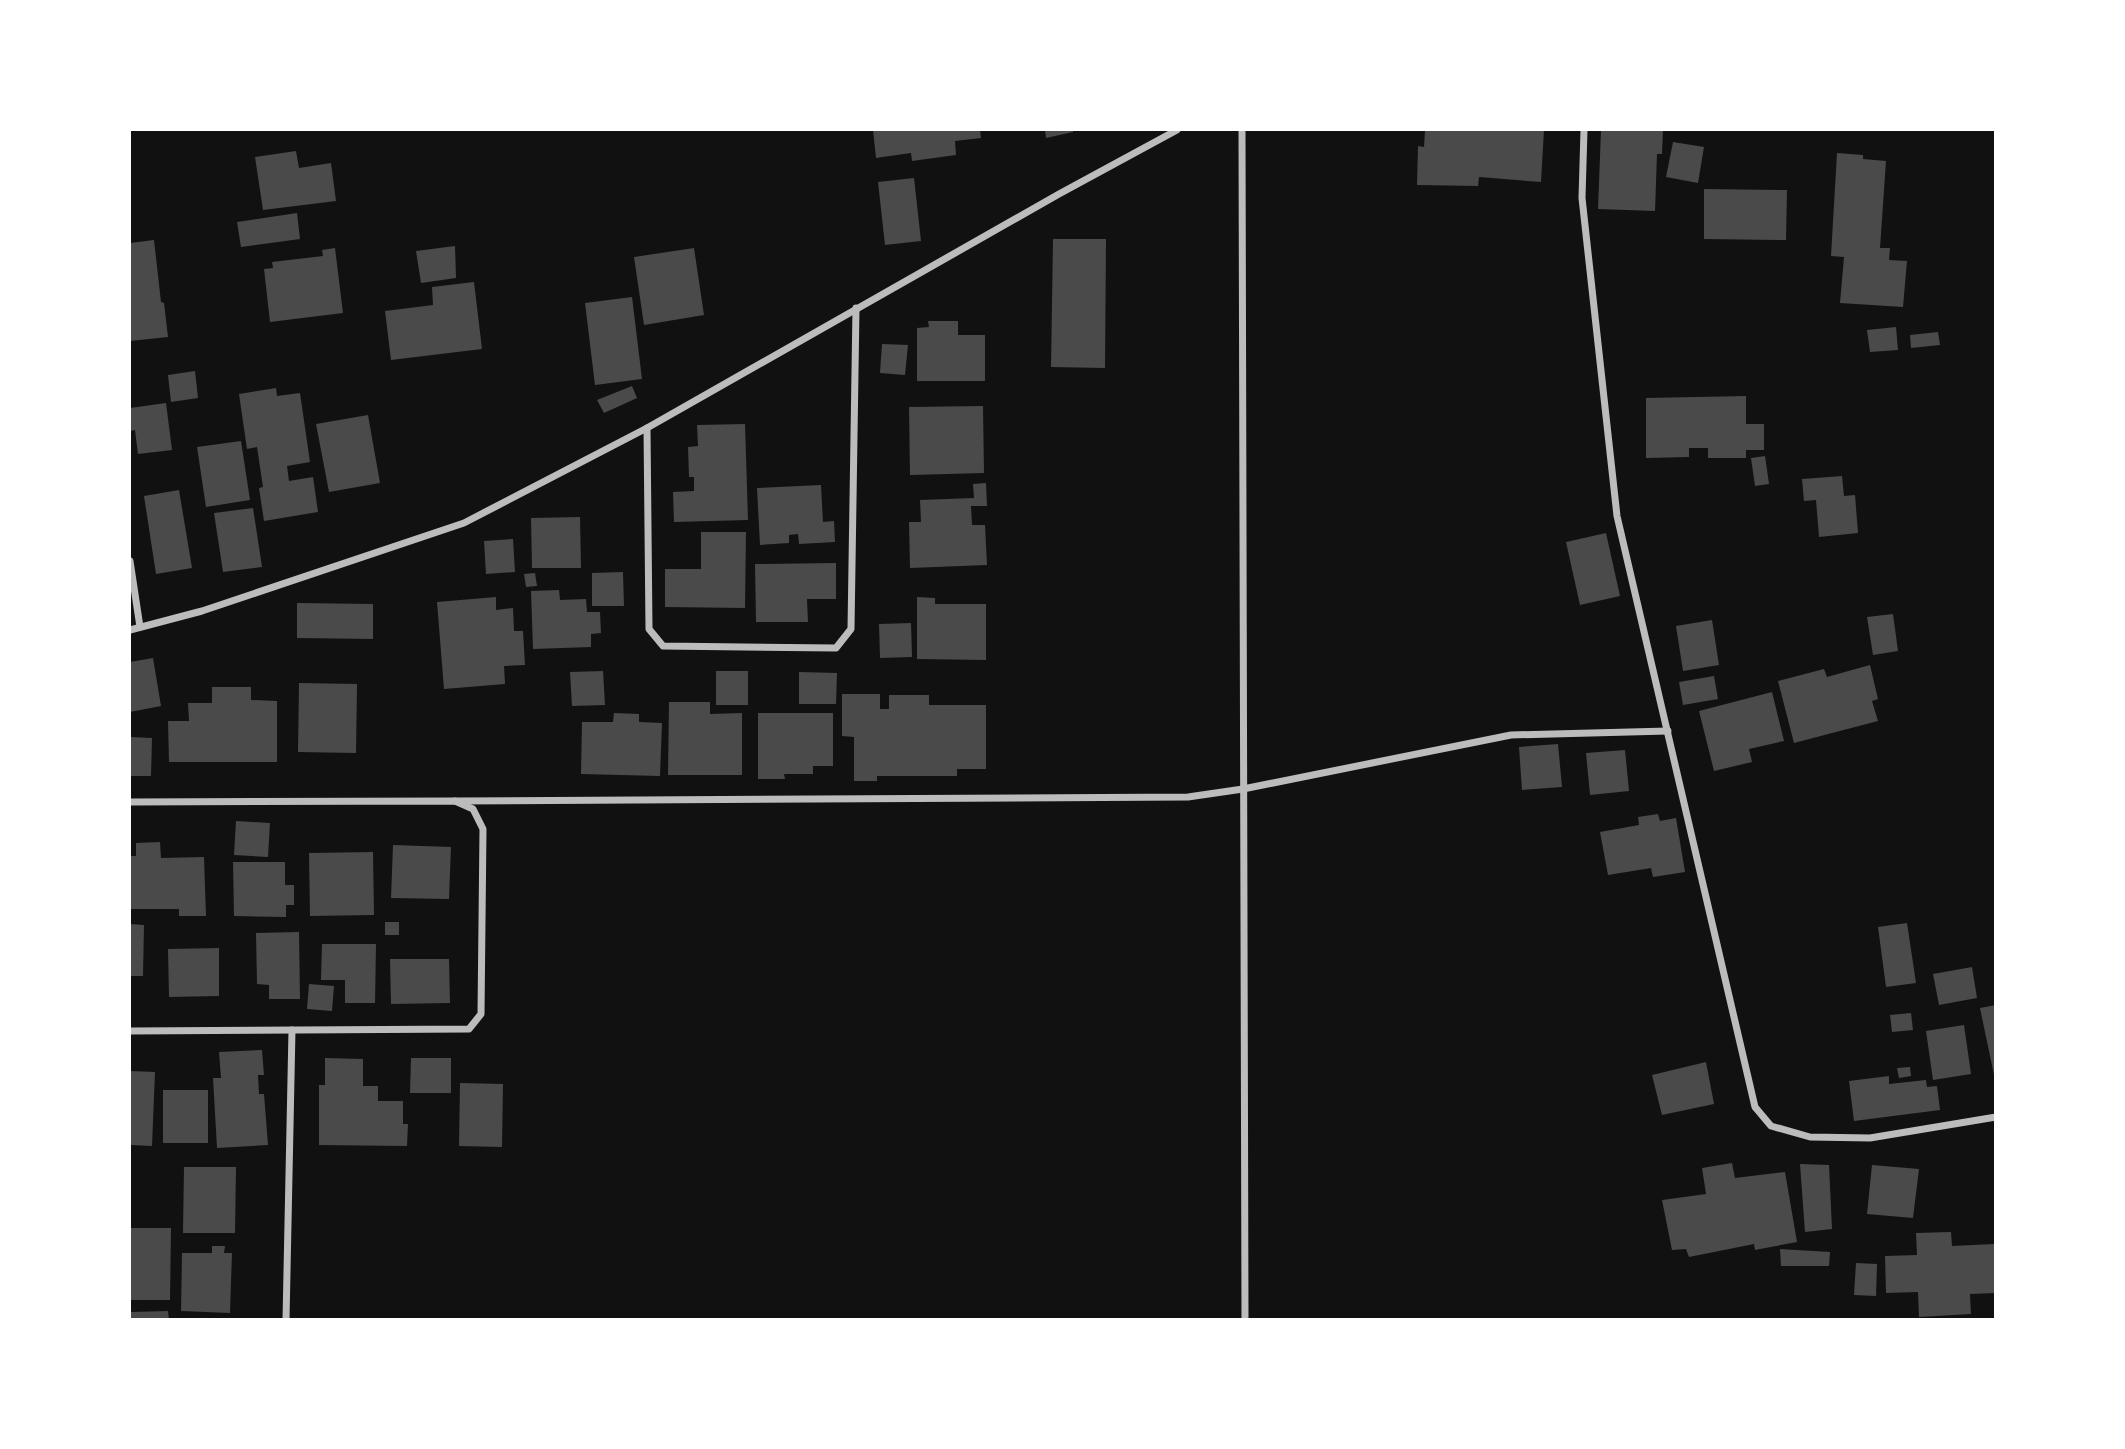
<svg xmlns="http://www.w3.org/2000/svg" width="2125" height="1449" viewBox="0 0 2125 1449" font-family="Lato,sans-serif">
	<rect width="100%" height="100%" fill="#111"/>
	<g fill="#4a4a4a">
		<polygon points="873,130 980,130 981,138 955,141 956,155 912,161 911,153 876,158"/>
		<polygon points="1045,130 1073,130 1073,132 1046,138"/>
		<polygon points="1425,130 1544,130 1541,182 1479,177 1478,186 1417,185 1418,146 1424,147"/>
		<polygon points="1601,130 1663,130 1662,154 1657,154 1655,211 1598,209"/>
		<polygon points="1673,142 1704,147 1698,183 1666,177"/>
		<polygon points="296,151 299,168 331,163 336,201 263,210 255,157"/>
		<polygon points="1837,153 1863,155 1863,159 1886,161 1880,248 1890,248 1889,260 1907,261 1903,307 1840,303 1844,257 1831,256"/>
		<polygon points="914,178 921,241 885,245 878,182"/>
		<polygon points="1704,189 1787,190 1786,240 1704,239"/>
		<polygon points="297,213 300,239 241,247 237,222"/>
		<polygon points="1053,239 1106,239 1105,368 1051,367"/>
		<polygon points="154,240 161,302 164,303 168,337 130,341 130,243"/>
		<polygon points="455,246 456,278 421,283 416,251"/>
		<polygon points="335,248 343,313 270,322 264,269 273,268 272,262 323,256 322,250"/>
		<polygon points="694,248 704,315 644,325 634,257"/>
		<polygon points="474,282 482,349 391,360 385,311 433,305 432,287"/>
		<polygon points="632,297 642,379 595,385 585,303"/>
		<polygon points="928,321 958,321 958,335 985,335 985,381 917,381 917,328 929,327"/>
		<polygon points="1896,327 1898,350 1870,352 1867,330"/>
		<polygon points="1938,332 1940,345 1911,348 1910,335"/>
		<polygon points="882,344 908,345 905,375 880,373"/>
		<polygon points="195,371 198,398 171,402 168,375"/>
		<polygon points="632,386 637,398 604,413 597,400"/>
		<polygon points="276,388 277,396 300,393 310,462 287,466 289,481 313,477 318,512 264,521 259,488 263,487 257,447 247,449 239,394"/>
		<polygon points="1746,396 1746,424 1764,424 1764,450 1746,450 1746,458 1708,458 1708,448 1689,448 1689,457 1646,458 1646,398"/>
		<polygon points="166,403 172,450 138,454 135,430 130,431 130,408"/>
		<polygon points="983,406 984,473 910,475 909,407"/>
		<polygon points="368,415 380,483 329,492 316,424"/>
		<polygon points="745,424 748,520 674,522 673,492 694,491 694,477 689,477 688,447 698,446 697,425"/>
		<polygon points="241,441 250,500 206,507 197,447"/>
		<polygon points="1765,456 1769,484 1755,486 1751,458"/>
		<polygon points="1842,476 1844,496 1855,495 1858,533 1819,537 1816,500 1804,501 1802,479"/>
		<polygon points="986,483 987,506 971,506 972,525 985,525 987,565 910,568 909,522 921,522 920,500 974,498 973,484"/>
		<polygon points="821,485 823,522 834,521 835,542 799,544 798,534 789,535 789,543 760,545 757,488"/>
		<polygon points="179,490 192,568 156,574 144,496"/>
		<polygon points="253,508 262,567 223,572 214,513"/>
		<polygon points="580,517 581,568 532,568 531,518"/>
		<polygon points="701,532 746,532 745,608 665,607 665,569 701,569"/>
		<polygon points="1606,533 1620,596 1580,605 1566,542"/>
		<polygon points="513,539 515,572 486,574 484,541"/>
		<polygon points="836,563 836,599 807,599 808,622 756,622 755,564"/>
		<polygon points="623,572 624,606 592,606 592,573"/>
		<polygon points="535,573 537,586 526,587 524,574"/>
		<polygon points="559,590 560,600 586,599 587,612 600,612 601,633 591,634 591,647 533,649 531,591"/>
		<polygon points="496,597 496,610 513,608 514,631 523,631 525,665 504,666 505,684 444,689 437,602"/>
		<polygon points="917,597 935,598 935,604 986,604 986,660 917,659"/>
		<polygon points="297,603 373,604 373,639 297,638"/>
		<polygon points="1893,614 1898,651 1873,655 1867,617"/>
		<polygon points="1712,620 1719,665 1683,671 1676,626"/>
		<polygon points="911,623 912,657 880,658 879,624"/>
		<polygon points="153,658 161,706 130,712 130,662"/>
		<polygon points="1870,665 1878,699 1872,701 1878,721 1794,743 1778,681 1824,669 1827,677"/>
		<polygon points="603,671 605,705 572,706 570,672"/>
		<rect x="716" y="671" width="32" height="34"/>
		<polygon points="799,672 837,673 836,704 799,704"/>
		<polygon points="1714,676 1718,699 1683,705 1679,682"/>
		<polygon points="299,683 357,684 356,753 298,752"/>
		<polygon points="212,687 251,687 251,700 277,701 277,762 169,762 168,721 189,721 188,703 212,703"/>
		<polygon points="1772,692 1784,741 1749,749 1752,762 1714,771 1699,711"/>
		<polygon points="842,694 880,694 880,709 889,709 889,695 929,695 929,705 986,705 986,769 957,769 957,776 877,776 877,781 854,781 854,737 842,736"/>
		<polygon points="669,702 710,702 710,714 742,713 742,775 668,775"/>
		<polygon points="614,713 639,714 639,722 662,723 660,776 581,774 582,722 613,722"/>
		<polygon points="758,713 833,713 833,766 813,766 813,774 784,774 785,779 758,779"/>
		<polygon points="130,737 152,738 151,776 130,776"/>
		<polygon points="1558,744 1562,787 1522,790 1519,747"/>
		<polygon points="1625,750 1629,791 1590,795 1586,753"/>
		<polygon points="1658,814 1660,821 1676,818 1685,872 1653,877 1651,868 1608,875 1600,832 1639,825 1638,817"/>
		<polygon points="236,821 270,823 268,857 234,855"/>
		<polygon points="160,842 161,858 204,857 206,916 179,916 179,909 130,909 130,856 136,856 136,843"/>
		<polygon points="393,845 451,847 449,899 391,898"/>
		<polygon points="373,852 374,915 310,916 309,853"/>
		<polygon points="233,862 285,862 285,885 294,885 294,905 286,905 286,917 234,916"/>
		<rect x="385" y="922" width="14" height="13"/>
		<polygon points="1907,923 1916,983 1886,987 1878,927"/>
		<polygon points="130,924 144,925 143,976 130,976"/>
		<polygon points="299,932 300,999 269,999 269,985 257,984 256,933"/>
		<polygon points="322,944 376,944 375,1003 345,1003 345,980 321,980"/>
		<polygon points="219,948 219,996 169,997 168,949"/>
		<polygon points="390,959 449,959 450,1003 391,1004"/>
		<polygon points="1972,967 1977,998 1939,1005 1933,974"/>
		<polygon points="309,984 334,986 332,1011 307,1009"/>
		<polygon points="1996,1005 1996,1075 1994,1075 1980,1008"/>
		<polygon points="1911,1013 1913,1030 1892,1032 1890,1015"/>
		<polygon points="1964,1025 1971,1074 1933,1080 1926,1031"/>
		<polygon points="262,1050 264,1075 258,1075 259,1094 264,1094 268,1145 217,1148 213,1078 221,1078 219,1052"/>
		<polygon points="325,1058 363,1059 363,1086 378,1086 378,1101 403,1101 403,1124 408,1124 407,1146 319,1145 319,1085 325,1085"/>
		<polygon points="411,1058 451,1058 451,1093 410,1093"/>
		<polygon points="1706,1062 1714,1104 1662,1115 1652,1075"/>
		<polygon points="1910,1067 1911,1076 1899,1078 1897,1068"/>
		<polygon points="130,1071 155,1072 152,1146 130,1145"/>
		<polygon points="1889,1076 1889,1084 1926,1080 1927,1087 1937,1086 1940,1110 1854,1121 1849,1081"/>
		<polygon points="460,1083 503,1084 502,1147 459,1146"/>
		<rect x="163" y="1090" width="45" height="53"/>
		<polygon points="1732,1163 1735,1178 1785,1172 1797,1242 1755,1250 1754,1244 1689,1257 1686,1249 1672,1250 1662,1200 1706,1194 1702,1168"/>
		<polygon points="1800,1164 1829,1165 1832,1229 1805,1232"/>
		<polygon points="1872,1165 1919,1169 1913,1218 1867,1214"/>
		<polygon points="184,1167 236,1167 235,1233 183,1233"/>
		<polygon points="130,1228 171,1228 170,1300 130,1300"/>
		<polygon points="1951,1232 1952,1246 1994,1244 1996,1293 1970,1294 1971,1314 1919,1317 1918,1292 1886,1293 1885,1256 1917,1255 1916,1233"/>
		<polygon points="212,1246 225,1246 224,1253 232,1253 230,1313 181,1311 182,1253 212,1253"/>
		<polygon points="1780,1249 1830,1252 1829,1266 1781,1266"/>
		<polygon points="1856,1263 1877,1264 1876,1296 1854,1295"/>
		<polygon points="168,1311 169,1320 130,1320 130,1312"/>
	</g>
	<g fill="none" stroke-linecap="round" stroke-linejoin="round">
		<g stroke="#bcbcbc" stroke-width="7">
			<polyline points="1242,130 1245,1320"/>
			<polyline points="1584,130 1582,198 1617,516 1755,1107 1771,1126 1810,1137 1870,1138 1996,1117"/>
			<polyline points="647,428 649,629 663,646 836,648 851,629 856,308"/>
			<polyline points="130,561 140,627"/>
			<polyline points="130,630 202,611 464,523 647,428 1059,194 1177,130"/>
			<polyline points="455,801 1188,797 1243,789 1511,735 1668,731"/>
			<polyline points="130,802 455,801 473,809 483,829 481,1014 469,1029 130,1031"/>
			<polyline points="286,1320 292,1030"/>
		</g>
	</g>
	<rect width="2125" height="1449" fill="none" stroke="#ffffff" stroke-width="262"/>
</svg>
